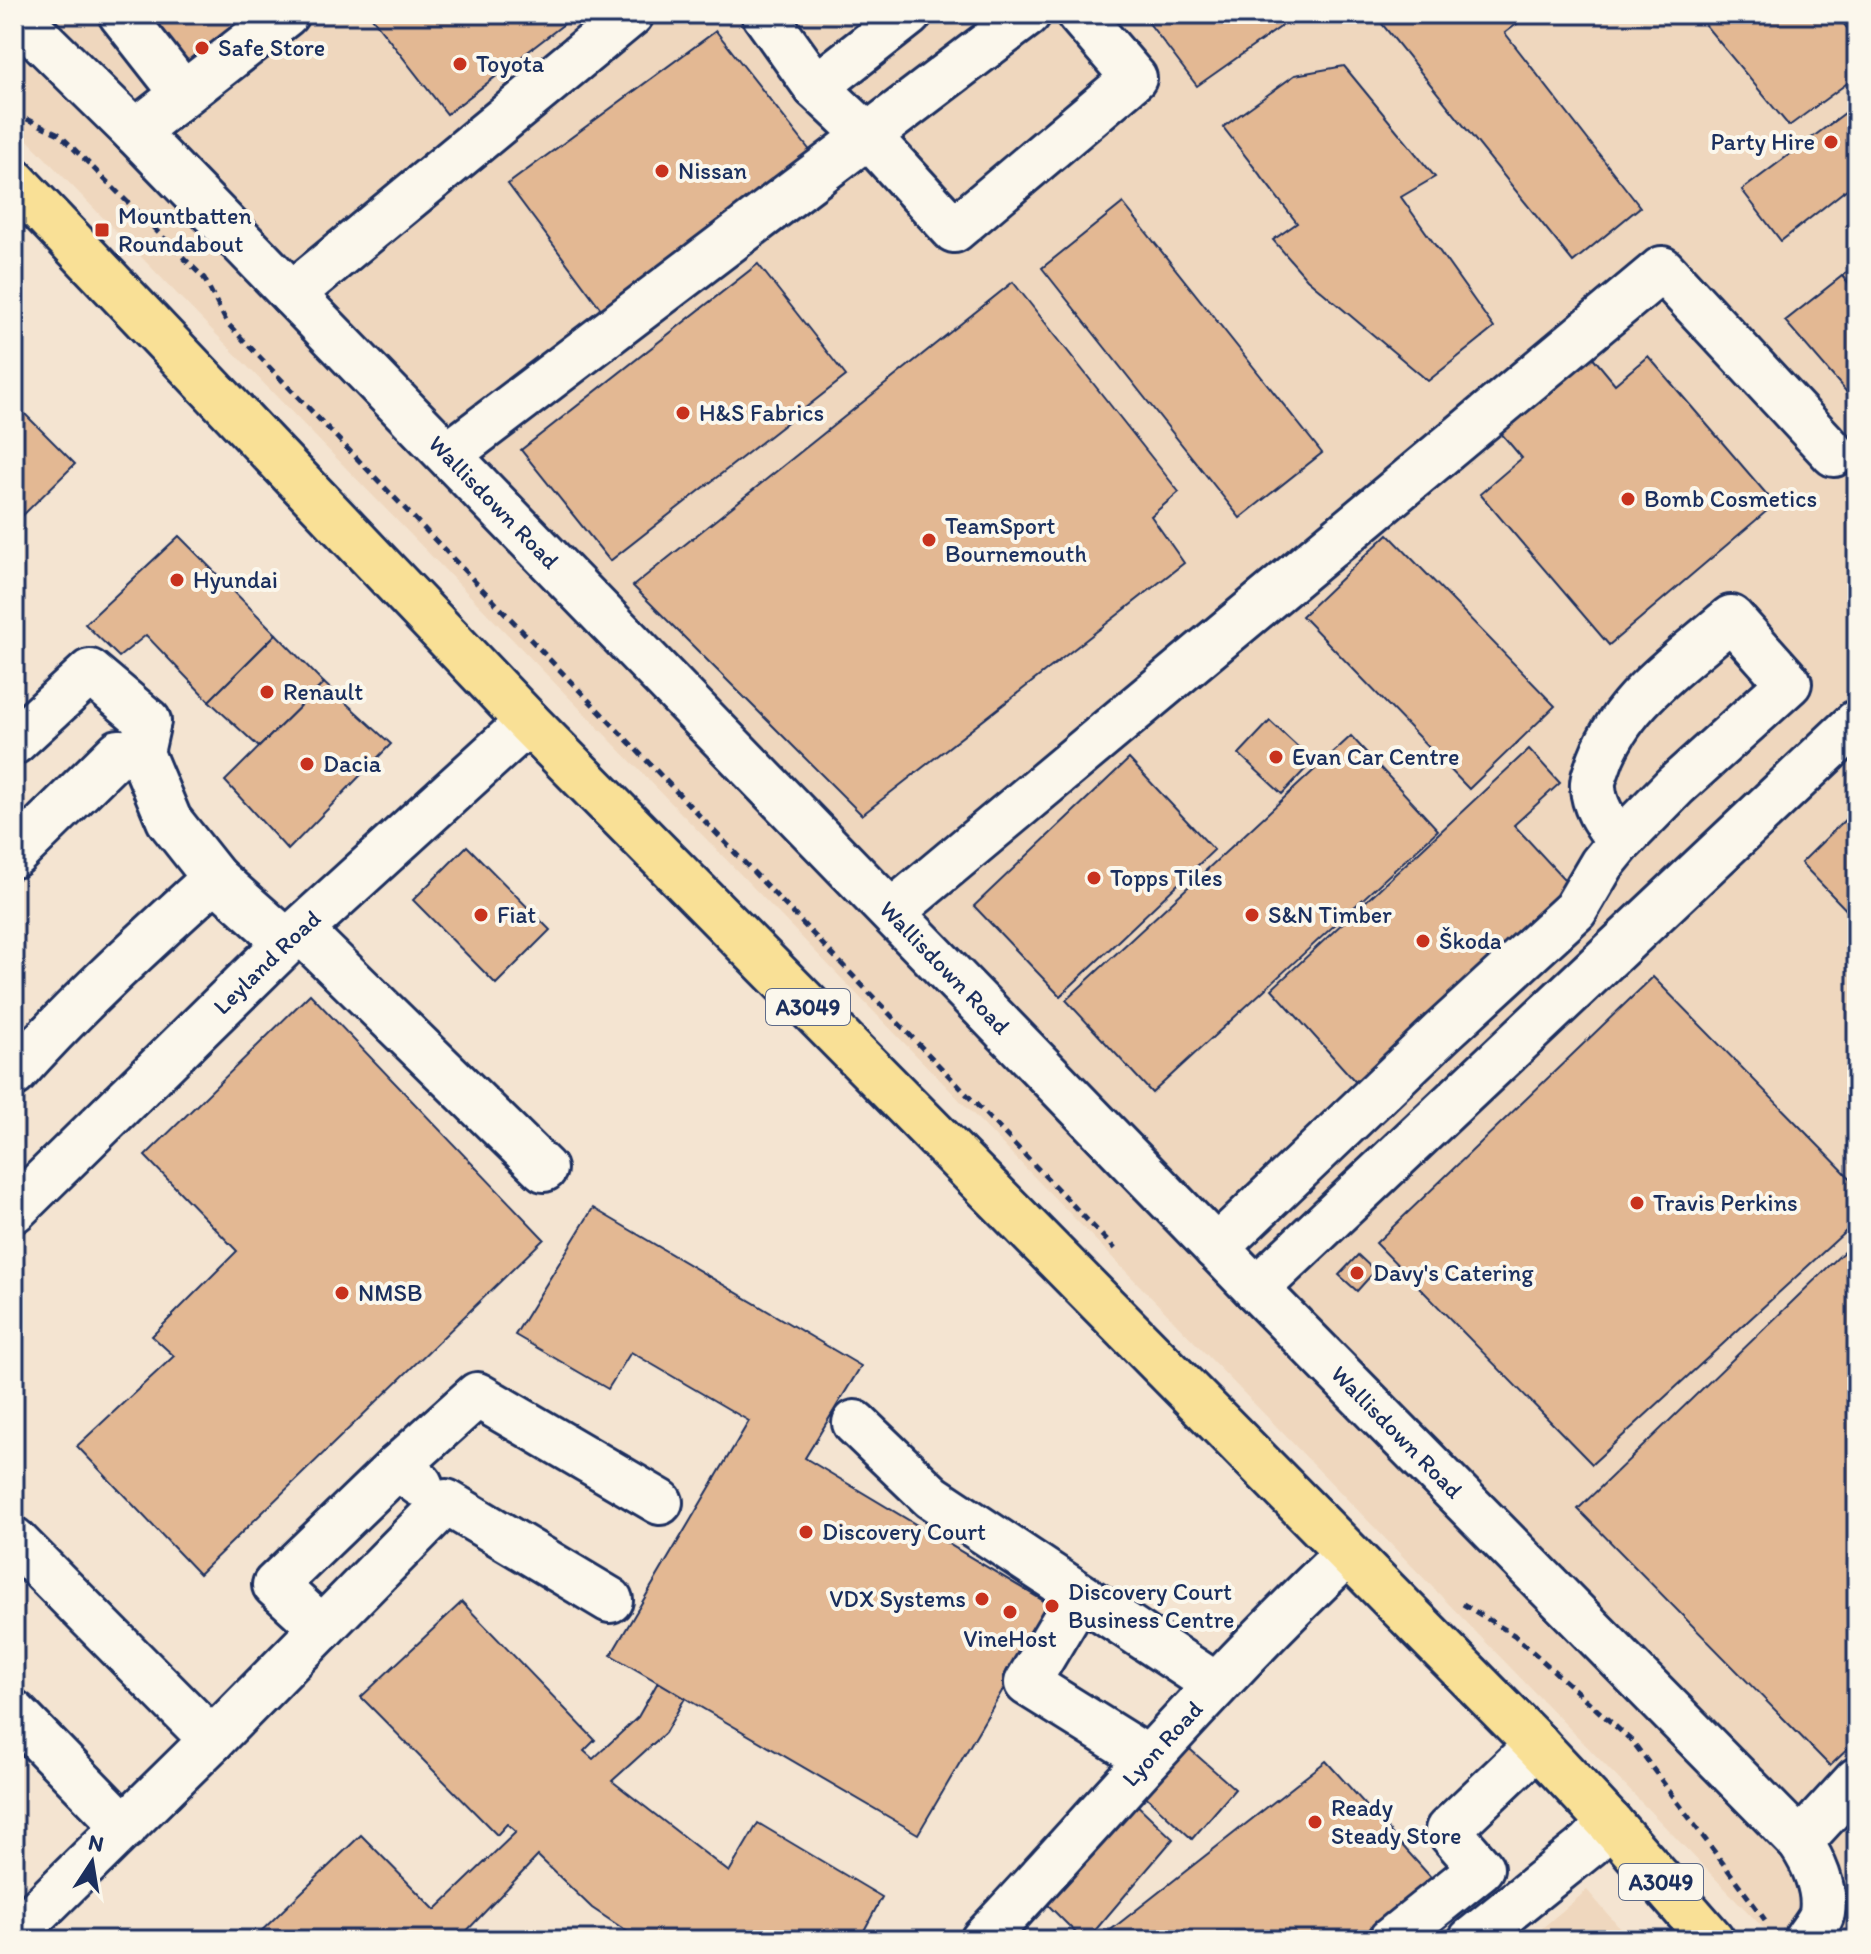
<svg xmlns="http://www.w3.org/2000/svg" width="1871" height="1954" viewBox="0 0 1871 1954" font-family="Itim,sans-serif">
	<rect width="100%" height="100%" fill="#f4e4d1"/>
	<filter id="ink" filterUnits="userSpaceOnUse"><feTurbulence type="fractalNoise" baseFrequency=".0125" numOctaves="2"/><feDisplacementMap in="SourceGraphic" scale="16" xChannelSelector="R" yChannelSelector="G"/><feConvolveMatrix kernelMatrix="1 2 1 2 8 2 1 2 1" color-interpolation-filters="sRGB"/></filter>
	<g filter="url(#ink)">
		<g fill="#efd7be">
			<polygon points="14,14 1857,14 1857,1940 1775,1940 14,126"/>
			<polygon points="1587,1890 1630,1940 1528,1940"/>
		</g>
		<g fill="#e3b893" stroke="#1b2f5e" stroke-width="2">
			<polygon points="141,14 281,14 194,82"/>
			<polygon points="369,14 577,14 447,114"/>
			<polygon points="1142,14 1299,14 1197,86"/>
			<polygon points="1374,14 1530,14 1505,33 1640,207 1573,262"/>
			<polygon points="1696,14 1836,14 1857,41 1857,76 1789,126"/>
			<polygon points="716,31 815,157 613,325 508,184"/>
			<polygon points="1344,66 1435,177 1401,197 1494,328 1428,381 1307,279 1273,240 1297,223 1223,127 1295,75"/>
			<polygon points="1857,104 1857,181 1781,241 1742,190"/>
			<polygon points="1123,203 1322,453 1240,518 1042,268"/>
			<polygon points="1857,263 1857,294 1842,276"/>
			<polygon points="758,264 846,376 610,561 521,450"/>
			<polygon points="1842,276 1857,294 1857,404 1785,321"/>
			<polygon points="1013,282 1179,492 1151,516 1184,563 862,815 633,586"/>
			<polygon points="1591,355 1615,384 1648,356 1775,504 1609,645 1480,494 1522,458 1500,432"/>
			<polygon points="14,403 75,464 14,524"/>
			<polygon points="1388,534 1555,706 1469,789 1302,616"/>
			<polygon points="179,536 276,634 209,701 146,635 119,657 85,624"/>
			<polygon points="276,634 324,683 259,747 209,701"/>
			<polygon points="324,683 391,744 288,850 225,781"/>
			<polygon points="1270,721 1313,761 1282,794 1239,754"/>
			<polygon points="1351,736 1438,830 1152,1093 1066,1000"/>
			<polygon points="1529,749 1560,783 1514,825 1576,892 1361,1088 1272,989"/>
			<polygon points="1129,759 1214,850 1060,996 974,906"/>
			<polygon points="1857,808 1857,921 1801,863"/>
			<polygon points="467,846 550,930 496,984 413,900"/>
			<polygon points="1653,977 1857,1185 1857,1221 1592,1464 1376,1243"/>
			<polygon points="310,994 544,1239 199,1574 77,1446 174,1356 152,1336 237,1251 145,1156"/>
			<polygon points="593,1208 861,1366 805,1458 1052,1606 918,1834 611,1655 749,1421 631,1352 608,1389 515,1335"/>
			<polygon points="1857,1239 1857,1740 1830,1766 1578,1509"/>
			<polygon points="1358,1255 1375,1271 1357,1291 1339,1275"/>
			<polygon points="462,1602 595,1740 584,1751 593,1759 638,1717 658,1682 685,1698 665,1733 612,1781 729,1872 758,1823 882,1897 859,1940 640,1940 592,1908 538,1856 460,1938 462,1940 252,1940 361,1835 435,1910 516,1832 507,1824 497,1835 361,1697"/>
			<polygon points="1183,1743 1235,1789 1192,1839 1140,1791"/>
			<polygon points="1326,1761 1437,1884 1368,1940 1098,1940"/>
			<polygon points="1131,1799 1173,1839 1087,1940 1083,1940 1039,1896"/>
		</g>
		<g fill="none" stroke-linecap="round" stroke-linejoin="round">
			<g stroke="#1b2f5e" stroke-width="50">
				<g id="minor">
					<path id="s1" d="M15 14 135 132 1256 1289 1800 1842C1813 1861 1826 1889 1822 1913 1820 1922 1811 1932 1806 1940"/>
					<polyline points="121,14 183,93"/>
					<polyline points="764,14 816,87"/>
					<polyline points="909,14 816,87 868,136 954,230 1134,78 1079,14"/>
					<polyline points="135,132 286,14"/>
					<polyline points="292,294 631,14"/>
					<polyline points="449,454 1028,14"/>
					<polyline points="14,742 90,672 148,721 141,753"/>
					<polyline points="14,855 119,752 141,753 169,820 215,878"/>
					<polyline points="892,912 1662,269 1834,454"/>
					<polyline points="301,931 544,1169"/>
					<path d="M14 1074C76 1004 146 941 215 878L287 942"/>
					<path id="s2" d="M14 1210 287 942 528 722"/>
					<path d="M1216 1248 1441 1033 1575 910 1602 864 1620 842 1675 786 1789 683 1731 618C1681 662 1617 703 1597 769 1595 775 1592 781 1593 787 1594 809 1608 825 1620 842"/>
					<polyline points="1256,1289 1857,722"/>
					<polyline points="855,1423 932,1497 1216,1685"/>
					<polyline points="397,1467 477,1395 660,1502"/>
					<polyline points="14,1540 212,1740 14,1935"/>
					<polyline points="1079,1596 1027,1683 1147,1758"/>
					<polyline points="322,1628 275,1585 397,1467 420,1484"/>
					<polyline points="14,1713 125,1827"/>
					<polyline points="212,1740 446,1502 610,1600"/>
					<polyline points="1800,1842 1857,1780"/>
					<path id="s3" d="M983 1940C1104 1811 1217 1676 1347 1554"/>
					<polyline points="1391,1940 1481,1868 1448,1830 1537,1745"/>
					<polyline points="1471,1940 1589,1845 1610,1823"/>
				</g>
			</g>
			<g stroke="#1b2f5e" stroke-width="50">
				<polyline id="major" points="14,181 528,722 1537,1745 1610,1823 1712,1940"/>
			</g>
			<g stroke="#1b2f5e" stroke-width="5" stroke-dasharray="8 6" stroke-linecap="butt">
				<polyline points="14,113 59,134 204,278 227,323 1115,1249"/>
				<polyline points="1463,1604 1514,1635 1633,1742 1768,1924"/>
			</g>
			<use href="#minor" stroke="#fbf7ec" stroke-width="44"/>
			<use href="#major" stroke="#f9e096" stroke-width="44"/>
		</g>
	</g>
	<g fill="#c8321e" stroke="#fbf7ec" stroke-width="3">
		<circle cx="202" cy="48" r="8"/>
		<circle cx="460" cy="64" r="8"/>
		<circle cx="1831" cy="142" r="8"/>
		<circle cx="662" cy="171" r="8"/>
		<rect x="94" y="222" width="16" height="16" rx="4"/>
		<circle cx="683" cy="413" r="8"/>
		<circle cx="1628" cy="499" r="8"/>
		<circle cx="929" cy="540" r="8"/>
		<circle cx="177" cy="580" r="8"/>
		<circle cx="267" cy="692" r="8"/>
		<circle cx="1276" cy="757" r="8"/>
		<circle cx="307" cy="764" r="8"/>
		<circle cx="1094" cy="878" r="8"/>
		<circle cx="481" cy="915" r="8"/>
		<circle cx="1252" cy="915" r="8"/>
		<circle cx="1423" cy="941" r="8"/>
		<circle cx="1637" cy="1203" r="8"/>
		<circle cx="1357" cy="1273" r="8"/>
		<circle cx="342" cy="1293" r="8"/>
		<circle cx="806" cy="1532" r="8"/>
		<circle cx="982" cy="1599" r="8"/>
		<circle cx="1052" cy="1606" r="8"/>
		<circle cx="1010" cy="1612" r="8"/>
		<circle cx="1315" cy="1822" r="8"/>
	</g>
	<g text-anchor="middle" stroke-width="8" stroke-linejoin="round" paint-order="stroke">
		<g fill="#fbf7ec" stroke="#5e6b89" stroke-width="2">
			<rect x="766" y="989" width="84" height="36" rx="6"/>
			<rect x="1619" y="1864" width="84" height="36" rx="6"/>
		</g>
		<g font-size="22" font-weight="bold" fill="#1b2f5e">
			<text x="808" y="1015">A3049</text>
			<text x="1661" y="1890">A3049</text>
		</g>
		<g font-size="24" fill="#1b2f5e" stroke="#fbf7ec" text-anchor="start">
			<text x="218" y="56">Safe Store</text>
			<text x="476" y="72">Toyota</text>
			<text x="1815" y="150" text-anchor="end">Party Hire</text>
			<text x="678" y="179">Nissan</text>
			<text x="118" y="224">Mountbatten<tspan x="118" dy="28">Roundabout</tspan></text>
			<text x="699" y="421">H&amp;S Fabrics</text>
			<text x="1644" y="507">Bomb Cosmetics</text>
			<text x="945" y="534">TeamSport<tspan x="945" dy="28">Bournemouth</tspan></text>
			<text x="193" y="588">Hyundai</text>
			<text x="283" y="700">Renault</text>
			<text x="1292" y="765">Evan Car Centre</text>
			<text x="323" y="772">Dacia</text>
			<text x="1110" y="886">Topps Tiles</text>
			<text x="497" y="923">Fiat</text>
			<text x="1268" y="923">S&amp;N Timber</text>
			<text x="1439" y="949">Škoda</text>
			<text x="1653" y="1211">Travis Perkins</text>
			<text x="1373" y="1281">Davy's Catering</text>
			<text x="358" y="1301">NMSB</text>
			<text x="822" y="1540">Discovery Court</text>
			<text x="1068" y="1600">Discovery Court<tspan x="1068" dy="28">Business Centre</tspan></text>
			<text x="966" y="1607" text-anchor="end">VDX Systems</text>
			<text x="1010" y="1647" text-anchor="middle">VineHost</text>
			<text x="1331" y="1816">Ready<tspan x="1331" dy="28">Steady Store</tspan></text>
		</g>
		<g font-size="24" fill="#1b2f5e" stroke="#fbf7ec">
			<text dy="8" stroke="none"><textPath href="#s1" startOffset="684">Wallisdown Road</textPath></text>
			<text dy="8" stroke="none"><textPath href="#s2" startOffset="354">Leyland Road</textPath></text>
			<text dy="8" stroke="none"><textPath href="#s1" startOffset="1332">Wallisdown Road</textPath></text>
			<text dy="8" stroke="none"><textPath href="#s1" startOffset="1980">Wallisdown Road</textPath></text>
			<text dy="8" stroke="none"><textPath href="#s3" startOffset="266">Lyon Road</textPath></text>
		</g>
	</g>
	<rect width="1871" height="1954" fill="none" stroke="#fbf7ec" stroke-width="48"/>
	<rect x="24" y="24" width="1823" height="1906" fill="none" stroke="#1b2f5e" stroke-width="3" filter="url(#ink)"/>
	<g transform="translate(92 1862) rotate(12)" stroke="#fbf7ec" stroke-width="6" paint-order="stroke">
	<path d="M0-6L14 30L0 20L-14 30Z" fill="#1b2f5e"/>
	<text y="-12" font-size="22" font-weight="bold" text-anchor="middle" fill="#1b2f5e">N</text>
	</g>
</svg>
